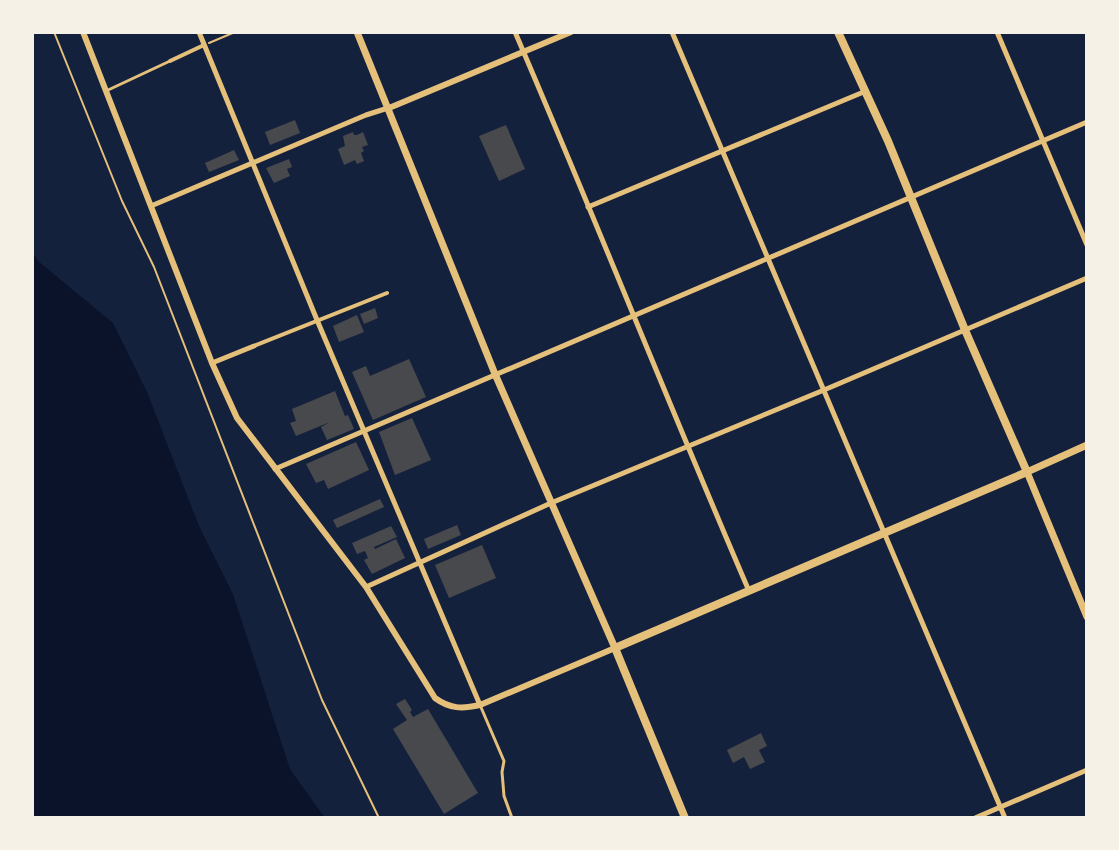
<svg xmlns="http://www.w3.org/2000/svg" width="1119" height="850" viewBox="0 0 1119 850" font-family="Helvetica,sans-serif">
	<rect width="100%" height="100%" fill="#14213d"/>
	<polygon fill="#0b132b" points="32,251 38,261 113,323 147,392 199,526 233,594 290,769 325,818 32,818"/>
	<g fill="#48494c">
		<polygon points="295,120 300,133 270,145 265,132"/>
		<polygon points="506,125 525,169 499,181 479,136"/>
		<polygon points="353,132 354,135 357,135 363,132 368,145 362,147 364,151 361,153 364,161 357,164 355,160 344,165 338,149 345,146 343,136"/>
		<polygon points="234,150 239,160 209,172 205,163"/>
		<polygon points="289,159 292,167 287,169 290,176 274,183 266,168"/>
		<polygon points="375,308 378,318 364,324 360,314"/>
		<polygon points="357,315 364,332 339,342 333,326"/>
		<polygon points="409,359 426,397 373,420 352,372 366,366 370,376"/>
		<polygon points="335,391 345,416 348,415 354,429 327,440 321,427 330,422 296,436 290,423 296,421 292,409"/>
		<polygon points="412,418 431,460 395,475 379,432"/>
		<polygon points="356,442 369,470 328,489 324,480 316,483 306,464"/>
		<polygon points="380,499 384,507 337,528 333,520"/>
		<polygon points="457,525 461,535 428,549 424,539"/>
		<polygon points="391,526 397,537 374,547 375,549 396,539 405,558 372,574 364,560 368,558 365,551 357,554 352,543"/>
		<polygon points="482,545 496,578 449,598 435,565"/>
		<polygon points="405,699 412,710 410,712 413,717 428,709 478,793 444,814 393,729 407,720 396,704"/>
		<polygon points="761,733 767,746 759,750 765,762 750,769 744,757 733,763 727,750"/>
	</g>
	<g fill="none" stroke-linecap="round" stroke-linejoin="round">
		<g stroke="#e5c07b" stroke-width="2">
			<polyline points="54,32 122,201 154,267 322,700 379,818"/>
			<polyline points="209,43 235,32"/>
		</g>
		<g stroke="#e5c07b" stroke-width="3">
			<polyline points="106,91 170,61"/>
			<polyline points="480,705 504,761 502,772 504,796 512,818"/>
		</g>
		<g stroke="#e5c07b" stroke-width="4">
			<polyline points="170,61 204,45"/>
			<polyline points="254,346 387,293"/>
		</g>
		<g stroke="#e5c07b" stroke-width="5">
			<polyline points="199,32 317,320 480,705"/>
			<path d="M515 32C595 218 669 405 749 591"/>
			<polyline points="672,32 1005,818"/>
			<polyline points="997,32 1087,245"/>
			<polyline points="151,206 366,115 388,108"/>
			<polyline points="588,207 866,91"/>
			<polyline points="212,363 254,346"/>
			<polyline points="275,469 1087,122"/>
			<polyline points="366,587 551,503 824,390 1087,278"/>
			<polyline points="975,818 1087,770"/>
		</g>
		<g stroke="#e5c07b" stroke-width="6">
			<path d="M83 32 212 363 237 418 366 587 435 698C450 709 462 709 480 705L615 648"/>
			<polyline points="389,108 571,32"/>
		</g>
		<g stroke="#e5c07b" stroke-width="7">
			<polyline points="357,32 495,374 615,648"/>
			<polyline points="1087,445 1027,472 1087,617"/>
		</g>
		<polyline stroke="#e5c07b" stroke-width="8" points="685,818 615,648 1027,472 965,330 888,141 838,32"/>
	</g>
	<rect width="1119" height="850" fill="none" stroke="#f6f1e7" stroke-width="68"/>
</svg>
